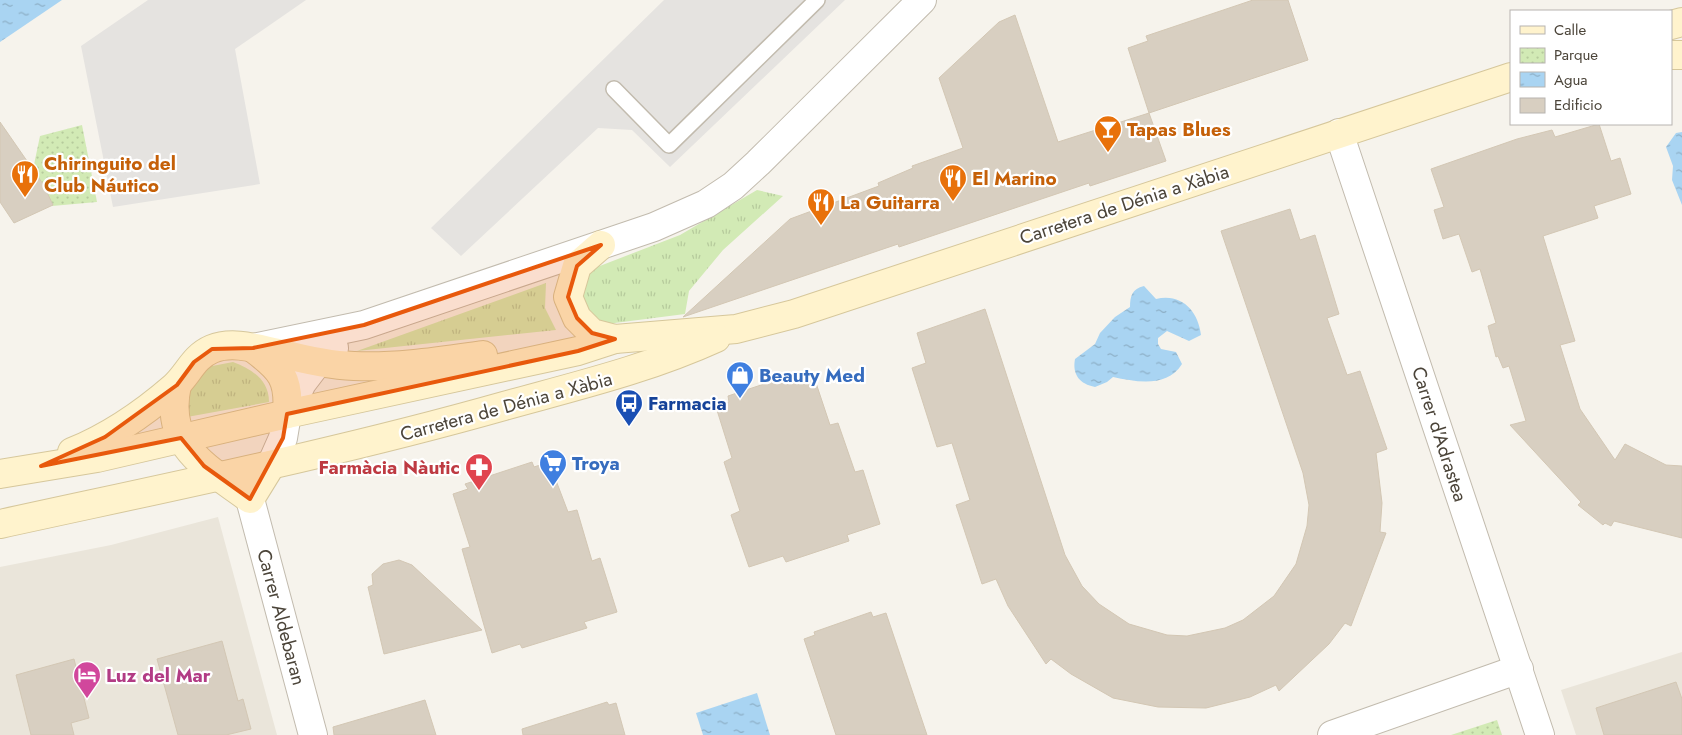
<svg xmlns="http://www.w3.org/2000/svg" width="1682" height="735" viewBox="0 0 1682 735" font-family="Jost,sans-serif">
	<defs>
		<pattern id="grass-tufts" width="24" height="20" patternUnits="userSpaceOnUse" patternTransform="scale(1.25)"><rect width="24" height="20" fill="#d2eab5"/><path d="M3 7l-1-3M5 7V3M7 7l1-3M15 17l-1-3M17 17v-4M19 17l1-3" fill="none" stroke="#b6ca9c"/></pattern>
		<pattern id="park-dots" width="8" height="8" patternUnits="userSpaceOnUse" patternTransform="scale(1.25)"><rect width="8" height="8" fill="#d2eab5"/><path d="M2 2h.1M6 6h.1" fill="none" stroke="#b6ca9c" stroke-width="1.8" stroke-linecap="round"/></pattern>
		<pattern id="water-ripples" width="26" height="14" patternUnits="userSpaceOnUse" patternTransform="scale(1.25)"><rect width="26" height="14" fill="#a9d4f2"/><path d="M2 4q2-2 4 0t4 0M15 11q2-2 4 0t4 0" fill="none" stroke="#8caec5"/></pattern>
	</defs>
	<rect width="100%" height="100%" fill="#f6f3ec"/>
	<g fill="#eae5da">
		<polygon points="218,517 277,735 0,735 0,567 111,545"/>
		<polygon points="1682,652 1682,735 1576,735 1561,690"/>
	</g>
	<g fill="url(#grass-tufts)">
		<polygon points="757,190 783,196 723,250 689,291 685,314 599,325 578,296 582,283 592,269 680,235"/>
		<polygon points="546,283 545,308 556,330 357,351"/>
		<path d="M233 362C252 369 269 380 269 402L187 417 190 383 207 367Z"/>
	</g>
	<g fill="url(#park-dots)">
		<polygon points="82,125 97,202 52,206 43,183 32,174 40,136"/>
		<polygon points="1497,720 1502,735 1451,735"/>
	</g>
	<g fill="#e5e3e0">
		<polygon points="148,0 306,0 235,49 260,184 113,207 81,46"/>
		<polygon points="664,0 845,0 670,167 632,130 598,128 461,256 431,228"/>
	</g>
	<g fill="url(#water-ripples)">
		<polygon points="0,0 62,0 0,42"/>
		<polygon points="1682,132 1682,205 1672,180 1673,166 1666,147 1676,133"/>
		<path d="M1144 286 1156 299C1182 293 1198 311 1201 335L1189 341 1167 331 1158 338V344L1161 349 1176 352 1182 364C1167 388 1137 382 1113 377L1107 382 1095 387C1080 384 1072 375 1075 359L1095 344 1100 333 1115 317 1130 307C1130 296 1132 289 1144 286Z"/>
		<polygon points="757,693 770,735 703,735 696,713"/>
	</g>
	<g fill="#d8cfc1" stroke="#d3c7b4">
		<polygon points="1253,0 1288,0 1308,60 1149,113 1128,48 1148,41 1146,36"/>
		<polygon points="1015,15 1058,142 1149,113 1166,161 1090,186 1089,183 899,247 898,244 683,317 790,219 879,186 878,183 913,168 912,166 963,148 939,78 999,22"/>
		<polygon points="0,122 43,184 53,205 14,223 0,202"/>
		<polygon points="1599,124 1611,161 1620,158 1631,194 1594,206 1598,218 1543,236 1575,341 1560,345 1580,409 1615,460 1625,444 1666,465 1682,466 1682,538 1614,521 1611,526 1605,523 1603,525 1578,505 1581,502 1510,425 1526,421 1509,366 1503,368 1498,356 1496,357 1488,326 1496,323 1480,269 1472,272 1459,234 1443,239 1434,210 1444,207 1431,169 1517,139 1552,130 1555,137"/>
		<polygon points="1290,209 1300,240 1315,235 1339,314 1327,318 1347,375 1360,371 1387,449 1376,453 1382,503 1380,532 1386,533 1351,626 1345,623 1329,644 1279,691 1276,685 1250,697 1206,708 1158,707 1113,698 1071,674 1051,659 1046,664 1008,606 996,579 982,584 956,505 970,500 952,443 937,447 912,368 926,363 917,333 985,309 1065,555 1082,586 1099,604 1129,624 1167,635 1187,636 1225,628 1243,620 1274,596 1296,564 1307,526 1309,505 1303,473 1221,231"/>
		<polygon points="794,374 796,380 813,374 830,425 838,423 855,472 863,470 880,524 847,535 849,541 786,562 783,556 749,567 731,515 740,511 724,462 732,458 716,407 729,402 728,396"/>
		<polygon points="532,462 534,467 549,462 568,512 577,510 592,561 600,558 617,612 584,622 587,628 522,648 520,644 492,653 462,549 470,547 453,494 468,489 465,484"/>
		<polygon points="399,560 412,565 482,630 384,654 368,587 373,585 372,574 383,564"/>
		<polygon points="871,612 873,617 886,613 927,735 836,735 804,639 815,635 814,632"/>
		<polygon points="222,641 238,701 243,699 251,729 226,735 178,735 157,659"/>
		<polygon points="74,659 89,718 71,723 74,735 31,735 16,675"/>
		<polygon points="1676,682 1682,699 1682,735 1604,735 1596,708"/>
		<polygon points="425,700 436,735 334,735 333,727"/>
		<polygon points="607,702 609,705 616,703 625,735 523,735 522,729"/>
	</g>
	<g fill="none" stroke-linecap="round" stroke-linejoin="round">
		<g stroke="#c2bbae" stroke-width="18">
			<polyline id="lane" points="614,89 669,145 817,0"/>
		</g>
		<g stroke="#c2bbae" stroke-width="30">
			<g id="street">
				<polyline points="1339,133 1540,735"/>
				<polyline points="253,348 364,325 654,227 706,204 733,186 758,163 922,0"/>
				<polyline points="271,465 283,438 287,414 302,383 318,362 334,348"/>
				<polyline points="250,499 313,735"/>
				<polyline points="1332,735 1519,669"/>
			</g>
		</g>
		<g stroke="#d6c79b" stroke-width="30">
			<g id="secondary">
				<polyline points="1671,25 1682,22"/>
				<polyline points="1671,55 1682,55"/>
				<polyline points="601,245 577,266 568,297 577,318 592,333 615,339"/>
				<path d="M254 349C281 369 290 379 287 414"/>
				<path d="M177 385C163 447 207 467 250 499L271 465"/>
				<path d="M72 452C109 437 144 413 174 387 188 375 193 357 212 349 234 340 261 350 283 354 306 360 330 365 354 366 397 368 440 361 483 355"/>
				<polyline points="0,474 97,458 287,414 578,351 615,339 736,329 794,314 1511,77"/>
				<path d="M0 524C169 487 338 453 504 406 576 386 648 369 716 338"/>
			</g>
		</g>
		<use href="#lane" stroke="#fff" stroke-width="15"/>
		<use href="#street" stroke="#fff" stroke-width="28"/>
		<use href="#secondary" stroke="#fff3cd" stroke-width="28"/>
	</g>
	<path fill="#e8590c" fill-opacity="0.2" stroke="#e8590c" stroke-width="4" stroke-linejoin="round" d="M601 245 577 266 568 297 577 318 592 333 615 339 578 351 287 414 283 438 250 499 204 466 181 438 41 466 105 437 177 385 194 362 212 349 253 348 364 325Z"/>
	<defs>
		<g id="bar-pin" transform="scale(1.4375)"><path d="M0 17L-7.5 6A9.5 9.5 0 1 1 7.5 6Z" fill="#e8710a" stroke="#fff"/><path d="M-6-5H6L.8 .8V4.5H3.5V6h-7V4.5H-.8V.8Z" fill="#fff"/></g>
		<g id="restaurant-pin" transform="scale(1.4375)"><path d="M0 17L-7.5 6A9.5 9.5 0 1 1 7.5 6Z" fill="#e8710a" stroke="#fff"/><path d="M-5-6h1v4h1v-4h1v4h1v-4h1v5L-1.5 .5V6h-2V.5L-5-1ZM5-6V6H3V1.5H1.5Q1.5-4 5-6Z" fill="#fff"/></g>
		<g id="shop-pin" transform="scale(1.4375)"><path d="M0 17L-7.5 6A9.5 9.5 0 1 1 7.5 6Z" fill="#3f7fe0" stroke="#fff"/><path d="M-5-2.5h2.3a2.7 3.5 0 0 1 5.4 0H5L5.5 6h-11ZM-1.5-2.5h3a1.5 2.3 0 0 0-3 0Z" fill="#fff"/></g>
		<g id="bus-pin" transform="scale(1.4375)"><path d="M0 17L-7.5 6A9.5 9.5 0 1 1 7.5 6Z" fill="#1a4fb4" stroke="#fff"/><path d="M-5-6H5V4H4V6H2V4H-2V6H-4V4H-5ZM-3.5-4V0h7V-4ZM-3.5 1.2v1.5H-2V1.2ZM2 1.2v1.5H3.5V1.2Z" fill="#fff"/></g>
		<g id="supermarket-pin" transform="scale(1.4375)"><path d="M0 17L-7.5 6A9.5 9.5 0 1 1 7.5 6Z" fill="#3f7fe0" stroke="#fff"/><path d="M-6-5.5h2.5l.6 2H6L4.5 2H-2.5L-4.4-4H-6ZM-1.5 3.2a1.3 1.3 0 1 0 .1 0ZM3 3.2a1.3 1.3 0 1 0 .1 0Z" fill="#fff"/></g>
		<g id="pharmacy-pin" transform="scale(1.4375)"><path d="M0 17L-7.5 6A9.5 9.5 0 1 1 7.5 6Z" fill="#e0444e" stroke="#fff"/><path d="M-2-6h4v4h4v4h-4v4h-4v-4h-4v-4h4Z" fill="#fff"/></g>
		<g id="hotel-pin" transform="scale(1.4375)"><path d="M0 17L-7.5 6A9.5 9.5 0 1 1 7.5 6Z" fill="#d1479c" stroke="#fff"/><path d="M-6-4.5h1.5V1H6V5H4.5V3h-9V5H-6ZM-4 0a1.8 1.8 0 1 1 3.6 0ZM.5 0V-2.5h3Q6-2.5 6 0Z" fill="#fff"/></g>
	</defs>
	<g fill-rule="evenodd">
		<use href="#bar-pin" x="1108" y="129"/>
		<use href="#restaurant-pin" x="25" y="174"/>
		<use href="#restaurant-pin" x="953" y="178"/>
		<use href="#restaurant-pin" x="821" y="202"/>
		<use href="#shop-pin" x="740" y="375"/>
		<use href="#bus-pin" x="629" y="403"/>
		<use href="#supermarket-pin" x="553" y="463"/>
		<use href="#pharmacy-pin" x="479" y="467"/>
		<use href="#hotel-pin" x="87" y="675"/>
	</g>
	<g text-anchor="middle" stroke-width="4.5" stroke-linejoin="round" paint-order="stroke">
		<g font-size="19" font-weight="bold" fill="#c56008" stroke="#fff" text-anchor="start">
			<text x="1127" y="136">Tapas Blues</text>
			<text x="44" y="170">Chiringuito del<tspan x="44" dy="22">Club Náutico</tspan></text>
			<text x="972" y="185">El Marino</text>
			<text x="840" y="209">La Guitarra</text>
		</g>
		<g font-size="19" fill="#4b4439" stroke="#fff">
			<text transform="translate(1124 204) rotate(-18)" y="7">Carretera de Dénia a Xàbia</text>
			<text transform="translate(506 406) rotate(-15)" y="7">Carretera de Dénia a Xàbia</text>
			<text transform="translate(1440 434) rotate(72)" y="7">Carrer d'Adrastea</text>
			<text transform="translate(282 617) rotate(75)" y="7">Carrer Aldebaran</text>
		</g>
		<g font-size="19" font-weight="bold" fill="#366cbe" stroke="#fff" text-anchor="start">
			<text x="759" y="382">Beauty Med</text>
			<text x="572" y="470">Troya</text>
		</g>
		<g font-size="19" font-weight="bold" fill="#164399" stroke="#fff" text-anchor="start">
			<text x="648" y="410">Farmacia</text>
		</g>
		<g font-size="19" font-weight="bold" fill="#be3a42" stroke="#fff" text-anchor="end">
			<text x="460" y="474">Farmàcia Nàutic</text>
		</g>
		<g font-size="19" font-weight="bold" fill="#b23c85" stroke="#fff" text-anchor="start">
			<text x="106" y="682">Luz del Mar</text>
		</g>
	</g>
	<rect x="1510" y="10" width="162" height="115" fill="#ffffff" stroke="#b7b4b0"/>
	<rect x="1520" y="26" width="25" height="8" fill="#fff3cd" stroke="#b7b4b0"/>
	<text x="1554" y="35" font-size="15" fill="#4b4439">Calle</text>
	<rect x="1520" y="48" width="25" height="15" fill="url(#park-dots)" stroke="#b7b4b0"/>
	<text x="1554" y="60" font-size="15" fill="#4b4439">Parque</text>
	<rect x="1520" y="72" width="25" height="15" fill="url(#water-ripples)" stroke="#b7b4b0"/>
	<text x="1554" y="85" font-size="15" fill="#4b4439">Agua</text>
	<rect x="1520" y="98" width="25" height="15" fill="#d8cfc1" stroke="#b7b4b0"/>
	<text x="1554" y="110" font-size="15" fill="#4b4439">Edificio</text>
</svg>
